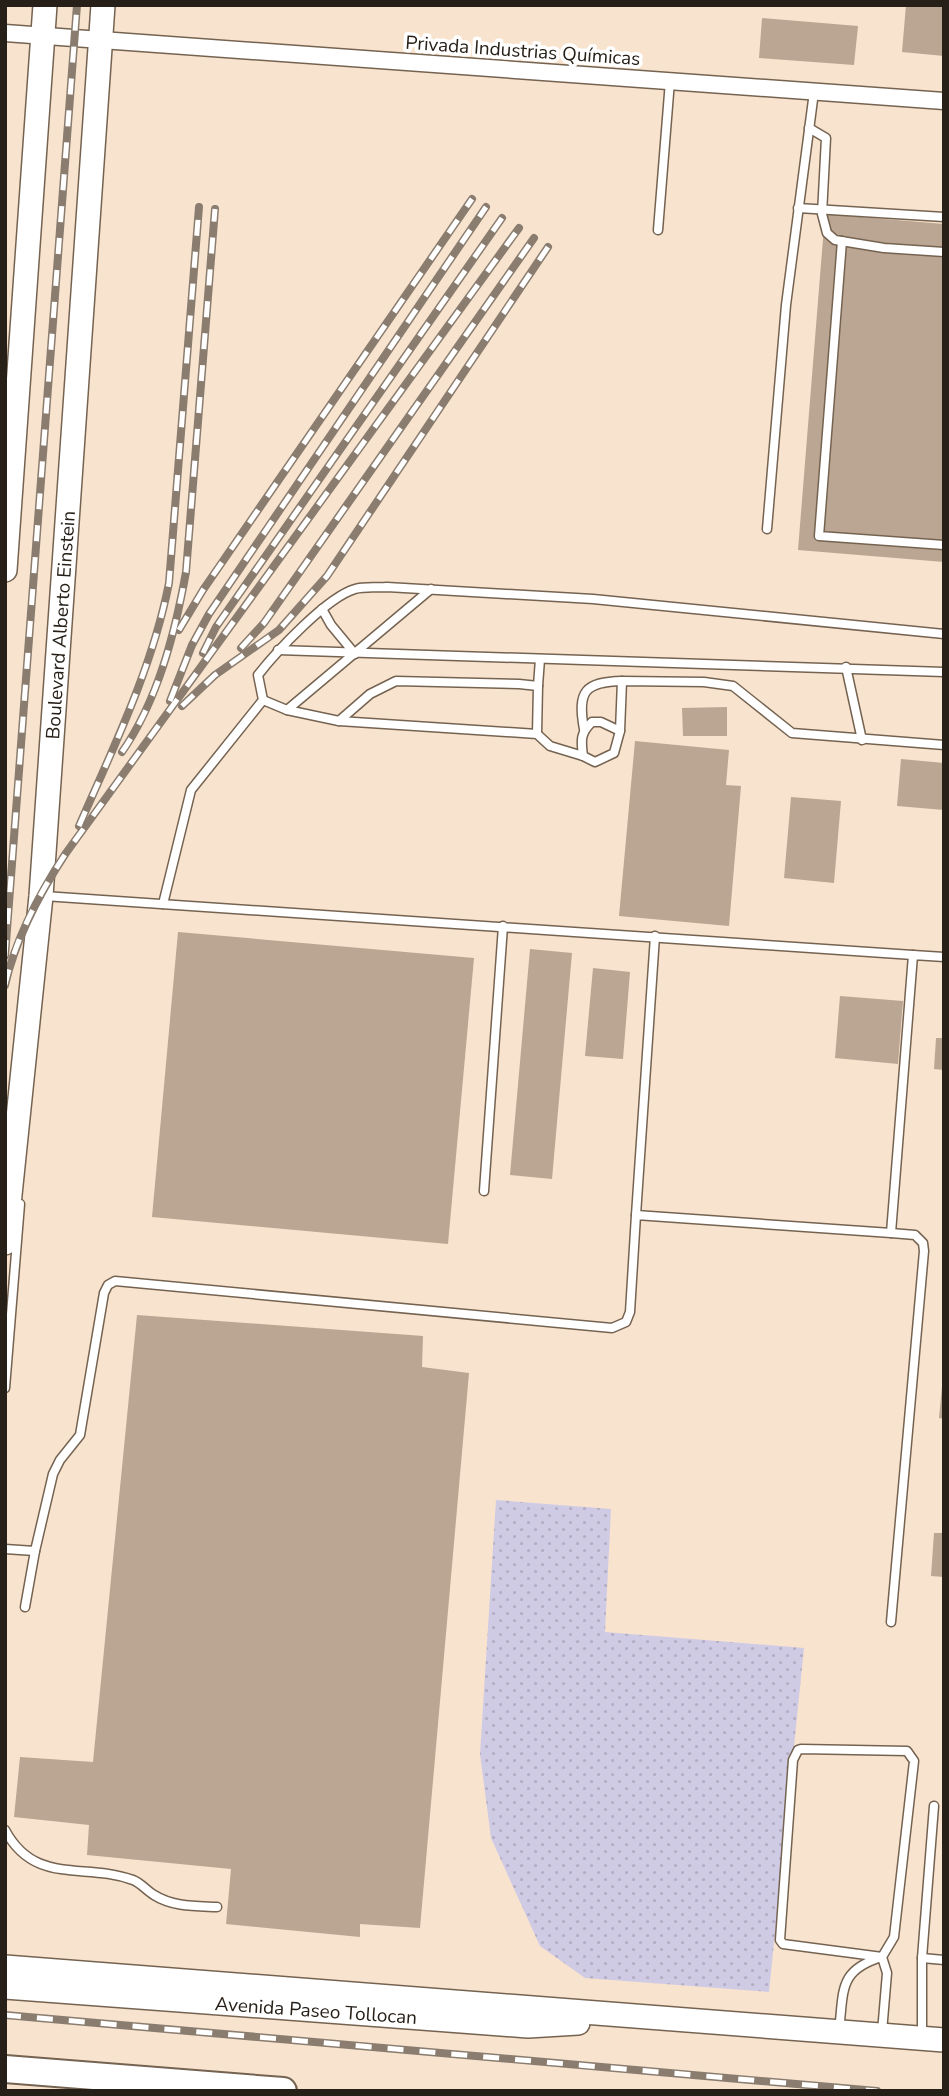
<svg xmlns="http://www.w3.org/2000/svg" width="949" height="2096" viewBox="0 0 949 2096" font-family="'Nunito Sans',sans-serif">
	<defs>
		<pattern id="grass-dots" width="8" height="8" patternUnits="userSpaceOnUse" patternTransform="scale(1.75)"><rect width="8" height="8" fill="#d0cbe5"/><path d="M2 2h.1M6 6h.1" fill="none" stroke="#b3aec4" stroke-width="1.8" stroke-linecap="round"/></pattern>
	</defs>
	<rect width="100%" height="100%" fill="#f8e3cf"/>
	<polygon fill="url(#grass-dots)" points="496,1500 611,1509 605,1632 804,1648 769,1992 585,1978 540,1946 491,1838 480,1754"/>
	<g fill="#baa692">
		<polygon points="906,5 944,5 944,56 902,52"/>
		<polygon points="762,18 858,26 854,65 759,58"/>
		<polygon points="825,214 944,224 944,562 798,550"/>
		<polygon points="727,707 727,736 683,736 682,708"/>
		<polygon points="635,741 729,750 726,785 741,786 729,926 619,916"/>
		<polygon points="901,759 944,763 944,810 897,806"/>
		<polygon points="791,797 841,801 834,883 784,878"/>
		<polygon points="178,932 474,958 448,1244 152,1217"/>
		<polygon points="530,949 572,953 552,1179 510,1175"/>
		<polygon points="593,968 630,972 623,1059 585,1056"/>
		<polygon points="840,996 903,1001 898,1064 835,1058"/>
		<polygon points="936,1038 944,1038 944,1070 934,1069"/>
		<polygon points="137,1315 423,1336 422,1367 469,1373 420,1928 360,1924 360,1937 226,1924 231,1869 87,1855 89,1825 14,1817 20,1757 93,1762"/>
		<polygon points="942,1387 944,1387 944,1419 939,1418"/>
		<polygon points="934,1533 944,1533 944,1577 931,1576"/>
	</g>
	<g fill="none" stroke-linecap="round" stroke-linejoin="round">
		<g stroke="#756351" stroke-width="11">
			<g id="service">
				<polyline points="809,128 826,138 822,214 827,233 835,240 884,248 944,252"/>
				<polyline points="798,208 944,217"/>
				<polyline points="658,230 670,81"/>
				<polyline points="842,241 819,536 944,545"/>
				<polyline points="767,529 786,305 814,92"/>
				<polyline points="322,609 331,625 355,654"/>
				<polyline points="278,650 944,672"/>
				<polyline points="846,667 862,740"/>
				<polyline points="538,686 540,659"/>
				<polyline points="263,700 287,710 431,589"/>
				<polyline points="287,710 339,721 537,734 550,746 583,756 595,762 614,753 620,731 622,681 704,682 733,686 792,733 944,745"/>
				<polyline points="339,721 370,694 396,681 519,684 538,686 537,734"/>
				<path d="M584 729C577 691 585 682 622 681"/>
				<path d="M583 756C581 741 580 733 592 722H601L620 731"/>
				<polyline points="44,896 913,955"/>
				<path d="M163 904 191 790 263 700 258 675C276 652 327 597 355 589 365 586 377 588 387 587L593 599 944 634"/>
				<polyline points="484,1191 503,926"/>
				<polyline points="636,1215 655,936"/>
				<polyline points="5,1388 20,1204"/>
				<polyline points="5,1549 35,1551 53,1474 60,1460 80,1435 104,1293 108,1285 115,1281 612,1328 626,1322 630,1312 636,1215 891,1233 913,955 944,957"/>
				<polyline points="25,1607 35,1551"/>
				<polyline points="891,1622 924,1251 923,1243 915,1235 891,1233"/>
				<path d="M5 1830C35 1886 84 1862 133 1880 141 1883 147 1891 154 1895 173 1907 196 1906 217 1907"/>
				<polyline points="922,1958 944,1960"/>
				<path d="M839 2030C844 1991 838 1970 882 1957L894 1937 914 1761 907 1751 801 1749 798 1750 793 1760 780 1940 783 1944 882 1957 887 1973 882 2032"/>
				<polyline points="922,2035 922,1958 934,1806"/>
			</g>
		</g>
		<g stroke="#756351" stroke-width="19">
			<polyline id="minor" points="5,33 944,101"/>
		</g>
		<g stroke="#756351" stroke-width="26">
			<g id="secondary">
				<polyline points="5,570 45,5"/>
				<polyline points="5,1243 41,896 103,5"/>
				<polyline points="5,1967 944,2040"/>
				<polyline points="5,1987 528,2026 578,2023"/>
			</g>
		</g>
		<g stroke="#756351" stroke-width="30">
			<polyline id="trunk" points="5,2069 283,2091"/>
		</g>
		<use href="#service" stroke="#fff" stroke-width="8"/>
		<use href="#minor" stroke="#fff" stroke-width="16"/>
		<use href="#secondary" stroke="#fff" stroke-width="23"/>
		<use href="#trunk" stroke="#fff" stroke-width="26"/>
		<g stroke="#8a7d6f" stroke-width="8">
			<g id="rail">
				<polyline points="179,630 203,590 472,199"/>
				<polyline points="241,648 264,623 534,238"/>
				<polyline points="203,653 216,627 502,218"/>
				<polyline points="170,701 192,645 209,614 486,207"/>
				<polyline points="182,706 215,675 279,630 327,576 548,247"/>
				<path d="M122 752C158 700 175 633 186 572L215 209"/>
				<path d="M79 826C114 746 152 669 169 583L199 207"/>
				<polyline points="5,956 77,5"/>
				<path d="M5 985C16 937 39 894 66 853L519 228"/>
				<polyline points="5,2015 877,2091"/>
			</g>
		</g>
		<use href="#rail" stroke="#fff" stroke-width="5" stroke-dasharray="16" stroke-linecap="butt"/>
	</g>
	<g text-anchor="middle" stroke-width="7" stroke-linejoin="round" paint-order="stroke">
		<g font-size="19" fill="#272018" stroke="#fff">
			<text transform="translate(523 50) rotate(4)" y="7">Privada Industrias Químicas</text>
			<text transform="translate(60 625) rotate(-86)" y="7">Boulevard Alberto Einstein</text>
			<text transform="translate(316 2010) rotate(4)" y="7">Avenida Paseo Tollocan</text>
		</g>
	</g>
	<rect width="949" height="2096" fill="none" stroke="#272018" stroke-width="14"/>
</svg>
